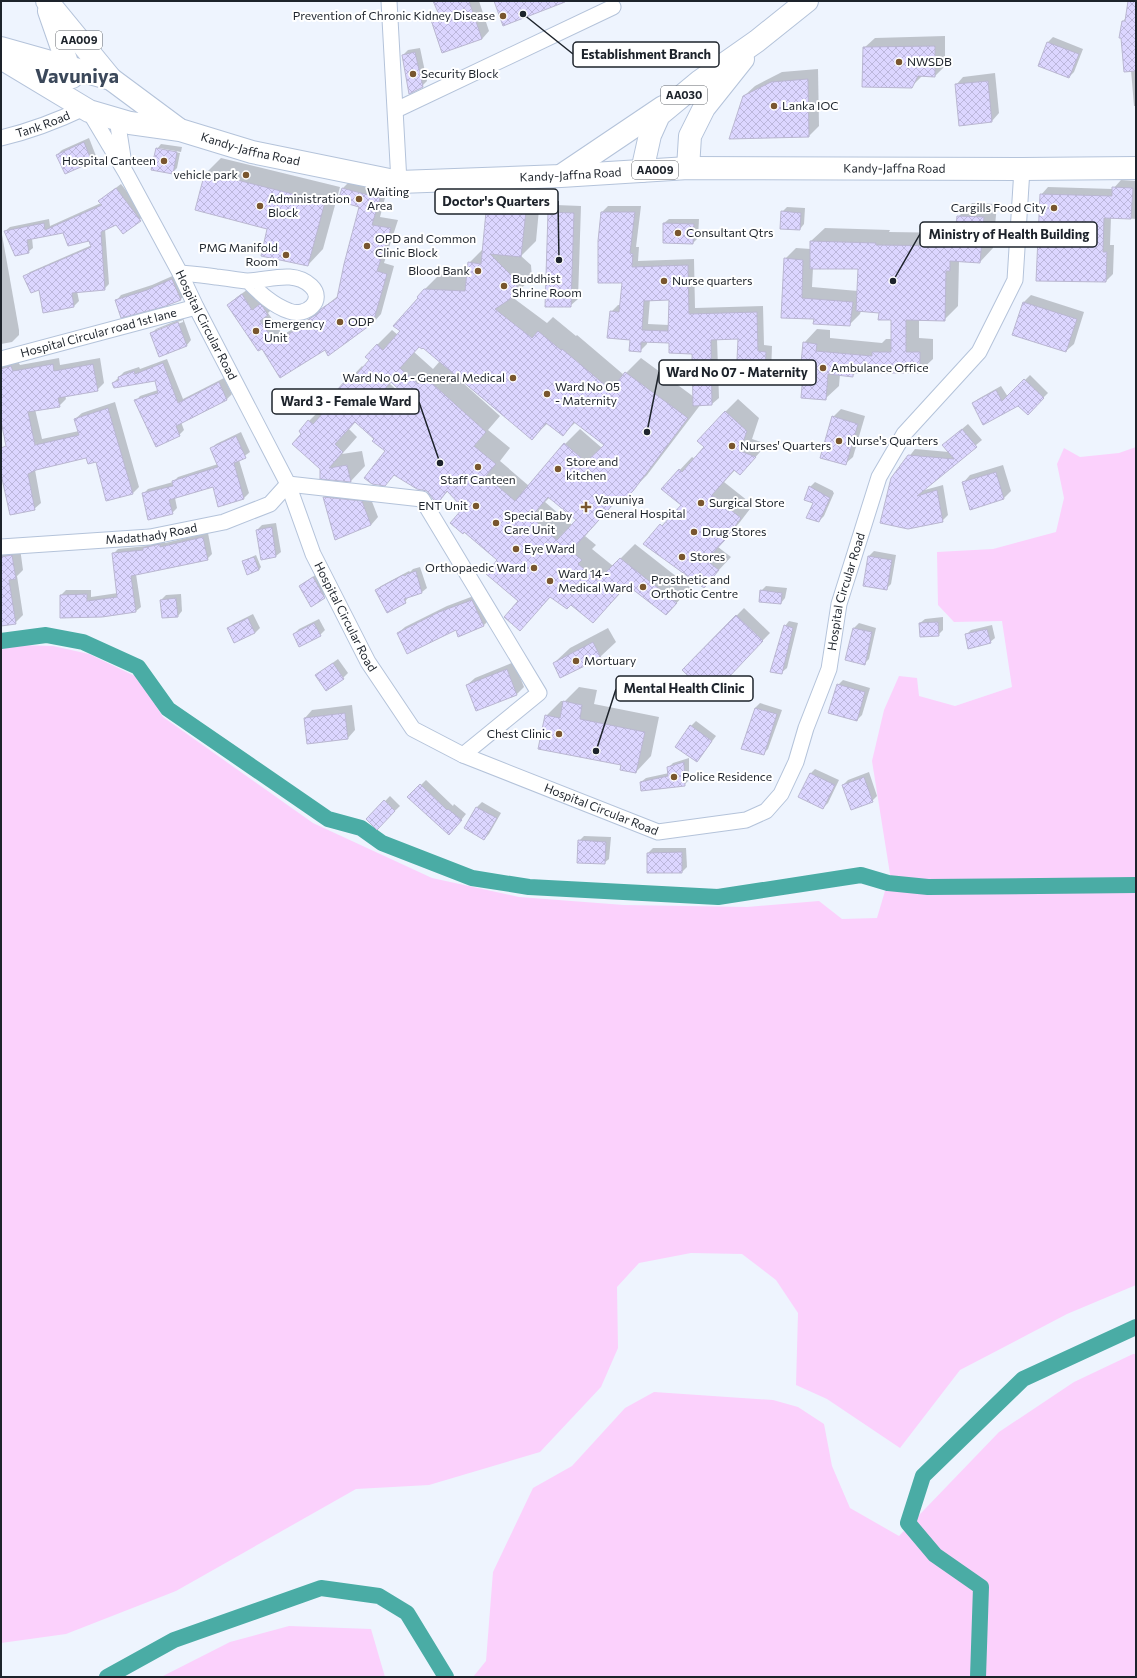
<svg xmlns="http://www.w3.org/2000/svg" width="1137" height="1678" viewBox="0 0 1137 1678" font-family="Commissioner,sans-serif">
	<defs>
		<pattern id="building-cross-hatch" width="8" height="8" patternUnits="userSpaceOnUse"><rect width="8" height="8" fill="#dcd6ff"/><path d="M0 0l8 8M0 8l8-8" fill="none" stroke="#bcb7db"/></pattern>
	</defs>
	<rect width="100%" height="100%" fill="#eef4fe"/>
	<g fill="#fbd1fc">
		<polygon points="1136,447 1136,1285 1067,1314 960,1370 900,1448 827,1399 796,1385 798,1313 776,1280 742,1254 691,1253 639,1263 617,1287 618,1348 601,1387 540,1452 429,1485 356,1489 176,1591 66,1634 1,1643 1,649 17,645 53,646 89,654 139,678 163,717 313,823 432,878 519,897 624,905 747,907 819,901 842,919 877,918 890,874 872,761 884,710 899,676 917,678 919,696 955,706 1012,687 1002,621 954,622 938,605 937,552 993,549 1056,532 1064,498 1057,464 1064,448 1080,457 1119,453"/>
		<polygon points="1133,1354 1136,1354 1136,1677 473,1677 486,1661 493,1572 533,1488 572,1466 625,1408 654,1392 773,1400 798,1407 824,1424 832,1466 850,1508 899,1536 999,1432 1074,1382"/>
		<polygon points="289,1626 371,1629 385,1677 161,1677 230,1642"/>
	</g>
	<g fill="#0003" fill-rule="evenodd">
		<polygon points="434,1 479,1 489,31 482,39 432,20 440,13"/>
		<polygon points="1136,7 1136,106 1134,106 1131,70 1123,21"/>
		<polygon points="945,36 945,66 935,76 922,76 911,87 864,48 875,38"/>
		<polygon points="1053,37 1083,49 1074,72 1069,77 1039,65 1048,42"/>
		<polygon points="420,48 427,81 422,86 403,55 408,50"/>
		<polygon points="818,69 819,126 809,136 744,96 755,86 782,72"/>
		<polygon points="995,73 999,113 992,121 956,85 963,77"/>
		<polygon points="89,138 96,156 92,161 57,155 62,150"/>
		<polygon points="161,144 182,147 181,152 159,148 159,150 180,153 177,168 172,173 157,149"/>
		<polygon points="221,158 340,187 323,249 308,265 206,173"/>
		<path d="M504 177 542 178 536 241 521 256 531 265 532 278 512 297 547 323 553 317 576 336 577 335 624 375 641 358 694 397 693 353 670 342H647V344L640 351 611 312 618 305H621L623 282 602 212 608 206H641L636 247H639L638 261 694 259 695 308 763 306 764 345 772 346 771 374 764 381 739 338 717 339 719 398 712 404H701L647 475 632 490 617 500 585 536 596 545 592 549 613 566 635 544 691 588 666 614 628 585 593 622 571 604 551 596 520 629V601L499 560 464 508 448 491 438 502 427 490 395 474 385 485 386 451 356 421 349 429 357 437 342 454 362 451 365 466 351 481 321 478V469L303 434 309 421 324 406 327 410 334 403 330 400 362 366 364 368 371 360 377 345 392 330 398 335 401 331 425 289 440 274 468 276 469 263 484 248 489 192ZM650 299H670L669 325 648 324ZM420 346 423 347 440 361 433 369 414 352ZM454 373 532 438 548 423 562 435 576 422 605 445 602 448 580 429 565 444 529 486 500 461 510 448 488 430 500 416 453 374ZM392 381 409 397 407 399 390 384ZM550 497 577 519 572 525 545 502Z"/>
		<polygon points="351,180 387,190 380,217 398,220 384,263 394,266 381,314 373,323 325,348 262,347 229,305 237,297 251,287 260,303 269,297 275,306 268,313 283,335 313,316 339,295 361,206 343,188"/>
		<polygon points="1121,180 1136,181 1136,219 1111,217 1110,245 1114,245 1113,274 1106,281 1037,280 1041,195 1048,187 1113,189"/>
		<polygon points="121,184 145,215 123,233 117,224 105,229 109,284 104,289 77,291 79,301 74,306 39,289 25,277 30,272 92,245 90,240 63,232 32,238 33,248 28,252 5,231 10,227 49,219 50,226 101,203 100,201 105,196"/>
		<path d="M972 203 997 204 993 248 980 262 959 261 958 306 944 320 919 319V338L933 339V359L919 372H856L853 376 840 374 839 386 825 399 804 343 817 329 830 330V338L882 343 886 339H892V319L880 312 861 311 860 314 849 325 815 318 782 317 785 259 796 248 811 249V241L825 228 890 230 889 232 957 233 958 217ZM813 268H859L858 291 812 287Z"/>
		<polygon points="556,205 581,206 578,299 570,306 549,213"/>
		<polygon points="787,207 805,208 804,224 800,229 782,212"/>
		<polygon points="669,219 699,219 698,238 693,243 664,223"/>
		<polygon points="1,229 19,330 19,335 12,342 1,344"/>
		<polygon points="177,274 186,294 181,299 163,306 117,300 121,295 152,285"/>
		<polygon points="1031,295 1084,312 1074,344 1066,351 1024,302"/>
		<path d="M183 318 191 340 187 345 151 334 156 329ZM183 320V322L156 332V330Z"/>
		<polygon points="59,358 60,365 100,358 104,383 97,390 65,395 66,399 59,406 35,409 42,439 79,431 75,419 82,413 115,402 139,487 133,493 96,461 87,457 35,470 41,503 34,509 1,470 1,459 17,450 1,417 1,366 17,360 20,365"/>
		<polygon points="167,359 183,399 224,378 232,394 227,399 181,422 184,430 179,435 136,401 140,396 158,390 156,380 113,383 124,372 139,367 140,369"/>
		<polygon points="1030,375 1048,393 1028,413 1018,404 973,403 978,399 1001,386 1008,397"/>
		<polygon points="738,399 759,418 752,439 767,444 752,461 735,470 724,482 753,505 740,522 718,547 731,557 704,586 644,544 682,505 662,489 692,457 695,459 706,447 725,412"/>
		<polygon points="841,409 865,416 853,457 845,464 833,417"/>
		<polygon points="968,424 982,440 921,491 943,485 948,515 942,521 892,479 915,449 949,452 950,439"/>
		<polygon points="241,432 250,452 239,460 249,493 244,498 219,505 214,486 175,498 177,508 172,513 143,494 148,489 173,482 178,477 218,464 211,449 216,444"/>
		<polygon points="1003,465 1011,491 1004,498 963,483 970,475"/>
		<polygon points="815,482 833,491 833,492 834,493 824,516 819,521 810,487"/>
		<polygon points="331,490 369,494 378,517 371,525 324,497"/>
		<polygon points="276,523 281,552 276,556 257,530 262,525"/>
		<polygon points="208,533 212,554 207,559 136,574 141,607 136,611 102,616 61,595 66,590 91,590 91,597 118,593 113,554 118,549 146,546 149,543 164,540 165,543"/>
		<polygon points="20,548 23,570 17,576 23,615 15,623 1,626 1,551"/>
		<polygon points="874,551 896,555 891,584 886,589 869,556"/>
		<polygon points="256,555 261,567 259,570 243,561"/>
		<polygon points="420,567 427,588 422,592 409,596 405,602 376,591 381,586 409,571 410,572 413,569"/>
		<polygon points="318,573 329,592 312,605 300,586"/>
		<polygon points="766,586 787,588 785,598 781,603 761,591"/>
		<polygon points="181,594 182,611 178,616 161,600 166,595"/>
		<polygon points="479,594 490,619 484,625 459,635 456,628 398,633 405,627 447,606"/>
		<polygon points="744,608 770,633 710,695 683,670"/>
		<polygon points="253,614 260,628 255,633 228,628 233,624"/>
		<polygon points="943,617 943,630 938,635 920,623 925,619"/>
		<polygon points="319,619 325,630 320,635 300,646 294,634 299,629"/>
		<polygon points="789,621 798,623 787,668 782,672 785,626"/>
		<polygon points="859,623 876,628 869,659 864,664 854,628"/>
		<polygon points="992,625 995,638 990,642 966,635 971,630"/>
		<polygon points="608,628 616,642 600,657 554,663 570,648"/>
		<polygon points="338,659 348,673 343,678 316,675"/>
		<polygon points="514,662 524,687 516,695 467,685 475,678"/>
		<polygon points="843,680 870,688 862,715 857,720 838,685"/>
		<polygon points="579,687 597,690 594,704 659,717 651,756 636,772 546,716 561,701 565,701"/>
		<polygon points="760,703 782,710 768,749 763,754 755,708"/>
		<polygon points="352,705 355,730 348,738 305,718 312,710"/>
		<polygon points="696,721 716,736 697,761 691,726"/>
		<polygon points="689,758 689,780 684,785 641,782 646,778 669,773 668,768 673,763"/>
		<polygon points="815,769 839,780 828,803 823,808 811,773"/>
		<polygon points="869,772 877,796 872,801 843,785 848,780"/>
		<polygon points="426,780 453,806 454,804 466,814 454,829 409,797"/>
		<polygon points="390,796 400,806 377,828 368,819"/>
		<polygon points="482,802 501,813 489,834 484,839 465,828 477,807"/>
		<polygon points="584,836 611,837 609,859 604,863 579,841"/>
		<polygon points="653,848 686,848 687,867 682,872 648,853"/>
	</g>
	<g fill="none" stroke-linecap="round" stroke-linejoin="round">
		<g stroke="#4aaca5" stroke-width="16">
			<polyline points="1,641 46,635 83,642 138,667 168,709 328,819 361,828 382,843 472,878 529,887 718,897 861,875 888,883 928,887 1136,885"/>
			<polyline points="107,1677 174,1640 321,1588 379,1596 407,1613 446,1677"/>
			<polyline points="978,1677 981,1587 935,1555 908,1523 923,1476 1023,1379 1136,1327"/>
		</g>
	</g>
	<g fill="url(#building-cross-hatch)" stroke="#bab7d1" fill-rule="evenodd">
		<polygon points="433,1 469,1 482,39 442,53 431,20 440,17"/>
		<polygon points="494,1 564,1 565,2 503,26"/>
		<polygon points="1128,1 1136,1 1136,71 1124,72 1121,38 1119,38 1122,21 1125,21"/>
		<polygon points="1047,42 1079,54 1069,78 1038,66"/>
		<polygon points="935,46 935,77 918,76 912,88 862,87 863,47"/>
		<polygon points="415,52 423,87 409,94 402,55"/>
		<polygon points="808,79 809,137 729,139 743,96 771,82"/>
		<polygon points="988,81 992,122 959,126 955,84"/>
		<polygon points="84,142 92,162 65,174 56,155"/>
		<polygon points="156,148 177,152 173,174 151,170"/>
		<polygon points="205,172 325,202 308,266 261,256 267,229 195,210"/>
		<polygon points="1112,187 1133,188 1131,219 1104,218 1103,252 1107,252 1106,282 1036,281 1040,194 1112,196"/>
		<polygon points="116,188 141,221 123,234 116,225 101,232 105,290 72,293 74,307 43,313 39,290 31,293 23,276 91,247 89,241 68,246 63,233 27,240 29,253 15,256 4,231 44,223 45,230 102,205 98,201"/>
		<polygon points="342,188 380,198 372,225 391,228 377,271 387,274 373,323 328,356 325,350 280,378 262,349 258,351 227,305 242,294 252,310 260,304 263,307 268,315 260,321 275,342 310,321 309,319 317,314 321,309 337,298 344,264 359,207 338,201"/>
		<path d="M488 191H505L528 193 521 257 490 254 516 280 518 294 495 309 532 338 538 331 561 350 562 349 611 390 625 372 688 418 633 491 619 504 616 501 571 551 582 560 578 564 598 580 620 558 677 603 666 615 627 585 593 623 571 605 567 609 550 597 520 631 504 617 518 601 486 574 497 560 464 532 463 534 450 523 463 508 447 491 438 503 433 499 427 491 417 489 394 475 385 486 372 484 364 478 385 451 372 441 374 439 355 422 335 444 343 452 329 468 347 465 351 482 320 479V469L292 444 301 434 299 431 308 420 313 424 332 403 328 400 346 380 350 382 369 360 365 357 377 344 383 350 400 331 393 326 418 298 417 297 424 289 465 291 468 262 481 264ZM419 347 422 349 423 348 532 440 546 423 563 436 574 422 604 445 586 462 564 443 515 501 486 476 496 464 474 446 486 432 424 376 418 384 400 368ZM391 382 407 397 393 415 376 399ZM548 497 576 520 557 540 531 517Z"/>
		<polygon points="781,211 801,213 800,230 780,229"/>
		<polygon points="548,212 574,213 571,307 545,307"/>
		<path d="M601 212H635L630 253 633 254 632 267 688 265 689 314 757 312 758 351 766 352 765 382 736 381 738 339 711 340 712 405 693 406 692 354 669 353V343L641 342V352L629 351 630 340 607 338 610 311 619 312 622 283H598V241ZM669 300 668 331 642 330 644 301Z"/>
		<polygon points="957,216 984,217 980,263 950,261 950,271 946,271 945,321 906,320 906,352 920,352 920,373 853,373 853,377 828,374 826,400 801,398 803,374 800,374 803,342 817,344 816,351 872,356 872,352 891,352 891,320 878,320 879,313 856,311 858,269 810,269 810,241 876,243 876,245 954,246"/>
		<polygon points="663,223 694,224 693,244 663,243"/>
		<polygon points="784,258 803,260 802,298 853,302 850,326 813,324 814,319 781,318"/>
		<polygon points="172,279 181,300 163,307 121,318 115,300 147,290"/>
		<polygon points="1023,302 1077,319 1066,352 1012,335"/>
		<polygon points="178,322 187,346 159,357 150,333"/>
		<polygon points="163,363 178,403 219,382 227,400 176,426 180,436 156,447 134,400 158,393 155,381 114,388 112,383 119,380 118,377 134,371 135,374"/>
		<polygon points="53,364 54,371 93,364 98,391 58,398 60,407 28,412 35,445 79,435 74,419 108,408 133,494 106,501 96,462 88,464 86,458 36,470 28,474 35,510 10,515 1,474 1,448 6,446 1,421 1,369 11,366 13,371"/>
		<polygon points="1024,379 1044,398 1028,415 1018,406 983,425 972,403 996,390 1002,401"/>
		<polygon points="725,411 747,431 740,451 756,457 740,475 734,470 712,495 741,518 724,541 706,560 719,570 704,588 643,544 660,524 662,526 681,505 661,489 679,469 682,472 704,447 697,441"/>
		<polygon points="832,416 858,424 846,465 820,458"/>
		<polygon points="962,429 977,447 917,496 937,490 943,522 908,529 880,523 891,478 908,455 954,459 942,445"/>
		<polygon points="236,436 246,458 234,463 244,499 218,507 213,487 169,500 173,514 148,520 142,493 173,486 172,481 218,467 210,448"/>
		<polygon points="996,472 1004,499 970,510 962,482"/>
		<polygon points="809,486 830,498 819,522 806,518 813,503 804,500"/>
		<polygon points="323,497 362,501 371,525 335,540"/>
		<polygon points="272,527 276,557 261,560 256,530"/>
		<polygon points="203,537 208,560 131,576 136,612 102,617 60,618 60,595 87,594 87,601 117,597 112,553 143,550 143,548 160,544 160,547"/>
		<polygon points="12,555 16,579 9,580 16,624 1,626 1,557"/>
		<polygon points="868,556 892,560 887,590 863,586"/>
		<polygon points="254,557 259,570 247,575 242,561"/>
		<polygon points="416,571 422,593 404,599 406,603 387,613 375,590 403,575 405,576 407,574"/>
		<polygon points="313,577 325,598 311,607 299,586"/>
		<polygon points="760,590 782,593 781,604 759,602"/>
		<polygon points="176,598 178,617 162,618 160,600"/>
		<polygon points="472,600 484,626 458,637 456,630 407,654 397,633 439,612"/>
		<polygon points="736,615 763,641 710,697 682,670"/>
		<polygon points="248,618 255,633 234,643 227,628"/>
		<polygon points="938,622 939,636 920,637 919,623"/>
		<polygon points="314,623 321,636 299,647 293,634"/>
		<polygon points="784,625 793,628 782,674 770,672"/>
		<polygon points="853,628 872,632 865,665 845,660"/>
		<polygon points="987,629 991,643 968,649 965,634"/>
		<polygon points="593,642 601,658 560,678 553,663"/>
		<polygon points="333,663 344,679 326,691 315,675"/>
		<polygon points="507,669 517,695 476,711 466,685"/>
		<polygon points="837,684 865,692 857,721 828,713"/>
		<polygon points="563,701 582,705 580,719 645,732 636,773 620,770 621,765 538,749 545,715 560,718"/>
		<polygon points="755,708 777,714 764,755 741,749"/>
		<polygon points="345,713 348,739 307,744 304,718"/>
		<polygon points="690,725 712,741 697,762 675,747"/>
		<polygon points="684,762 685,786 641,791 640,782 668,776 667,767"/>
		<polygon points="810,773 835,785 823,809 798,797"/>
		<polygon points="864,777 873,802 851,810 842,785"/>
		<polygon points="420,784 447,810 448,809 462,820 449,835 407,797"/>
		<polygon points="384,800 395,811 377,830 366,819"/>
		<polygon points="476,807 497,818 484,840 464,828"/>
		<polygon points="578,840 606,842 605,864 577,863"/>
		<polygon points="682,852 682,873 647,873 647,853"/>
	</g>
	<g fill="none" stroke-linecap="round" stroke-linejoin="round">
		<g stroke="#b4c3da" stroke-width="17">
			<g id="minor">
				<polyline points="389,1 399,182"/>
				<polyline points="396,110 613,7"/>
				<path id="s1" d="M89 111 126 173 180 273 196 307 288 484 313 554 368 662 413 729 463 755 658 832 746 820 766 811 781 794 796 762 806 728 829 669 839 604 879 477 904 434 979 352 1015 280 1022 169"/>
				<polyline points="117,119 124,164"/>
				<path id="s2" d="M1 138C30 131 57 121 84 108"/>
				<path d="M180 273C192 274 204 275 216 277 226 278 237 280 247 281 268 281 293 269 311 286 326 300 306 318 289 311 272 305 260 293 248 281"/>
				<path id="s3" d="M1 359 196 307"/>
				<path id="s4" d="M1 547 150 537 224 522 270 504 288 484 422 499 539 693 463 755"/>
			</g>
		</g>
		<g stroke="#b4c3da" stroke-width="24">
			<g id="highway">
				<polyline points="47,1 111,79 177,128"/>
				<polyline points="49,11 72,77"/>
				<polyline points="1,48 111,79"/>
				<path id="s5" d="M1 58 89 111 130 123 180 130 252 152 399 182 561 176 688 168 1022 169 1136 168"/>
				<polyline points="688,168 690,136 704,108 743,59"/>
				<polyline points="642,171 650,135 659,115 700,81 757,41 807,1"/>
				<polyline points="562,175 663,107"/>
			</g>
		</g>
		<use href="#minor" stroke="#fff" stroke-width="15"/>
		<use href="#highway" stroke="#fff" stroke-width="22"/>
	</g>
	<g fill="#79562e" stroke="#fff" stroke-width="1.5">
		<circle cx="503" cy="16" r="4"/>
		<circle cx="899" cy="62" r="4"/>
		<circle cx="413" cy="74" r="4"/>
		<circle cx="774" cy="106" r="4"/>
		<circle cx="164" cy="161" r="4"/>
		<circle cx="246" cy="175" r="4"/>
		<circle cx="359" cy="199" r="4"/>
		<circle cx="260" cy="206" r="4"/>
		<circle cx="1054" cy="208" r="4"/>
		<circle cx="678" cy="233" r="4"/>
		<circle cx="367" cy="246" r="4"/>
		<circle cx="286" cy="255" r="4"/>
		<circle cx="478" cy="271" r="4"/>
		<circle cx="664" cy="281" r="4"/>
		<circle cx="504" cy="286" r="4"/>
		<circle cx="340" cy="322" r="4"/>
		<circle cx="256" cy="331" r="4"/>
		<circle cx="823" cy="368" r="4"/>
		<circle cx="513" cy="378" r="4"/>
		<circle cx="547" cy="394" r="4"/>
		<circle cx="839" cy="441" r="4"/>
		<circle cx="732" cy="446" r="4"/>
		<circle cx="478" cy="467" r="4"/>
		<circle cx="558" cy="469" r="4"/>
		<circle cx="701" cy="503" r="4"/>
		<circle cx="476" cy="506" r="4"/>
		<path d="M584 501h4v4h4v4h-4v4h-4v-4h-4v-4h4z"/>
		<circle cx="496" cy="523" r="4"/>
		<circle cx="694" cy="532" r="4"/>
		<circle cx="516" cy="549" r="4"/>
		<circle cx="682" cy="557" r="4"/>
		<circle cx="534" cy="568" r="4"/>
		<circle cx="550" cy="581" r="4"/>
		<circle cx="643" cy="587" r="4"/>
		<circle cx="576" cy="661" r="4"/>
		<circle cx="559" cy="734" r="4"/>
		<circle cx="674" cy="777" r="4"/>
	</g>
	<g text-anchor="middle" stroke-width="4" stroke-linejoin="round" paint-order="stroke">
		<g fill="#fff" stroke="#61656b" stroke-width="1">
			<rect x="56" y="31" width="46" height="18" rx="3"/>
			<rect x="661" y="86" width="46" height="18" rx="3"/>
			<rect x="632" y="161" width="46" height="18" rx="3"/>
		</g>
		<g font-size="11" font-weight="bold" fill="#1d232b">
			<text x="79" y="44">AA009</text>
			<text x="684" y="99">AA030</text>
			<text x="655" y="174">AA009</text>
		</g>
		<g font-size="12" fill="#1d232b" stroke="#fff" text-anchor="start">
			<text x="495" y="20" text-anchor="end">Prevention of Chronic Kidney Disease</text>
			<text x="907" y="66">NWSDB</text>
			<text x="421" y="78">Security Block</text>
			<text x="782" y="110">Lanka IOC</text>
			<text x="156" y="165" text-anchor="end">Hospital Canteen</text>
			<text x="238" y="179" text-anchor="end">vehicle park</text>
			<text x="367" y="196">Waiting<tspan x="367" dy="14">Area</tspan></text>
			<text x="268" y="203">Administration<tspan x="268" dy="14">Block</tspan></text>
			<text x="1046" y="212" text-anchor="end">Cargills Food City</text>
			<text x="686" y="237">Consultant Qtrs</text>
			<text x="375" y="243">OPD and Common<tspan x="375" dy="14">Clinic Block</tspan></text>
			<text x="278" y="252" text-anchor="end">PMG Manifold<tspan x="278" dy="14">Room</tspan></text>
			<text x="470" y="275" text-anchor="end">Blood Bank</text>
			<text x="512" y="283">Buddhist<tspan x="512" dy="14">Shrine Room</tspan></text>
			<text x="672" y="285">Nurse quarters</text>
			<text x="348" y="326">ODP</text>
			<text x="264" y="328">Emergency<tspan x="264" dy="14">Unit</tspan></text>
			<text x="831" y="372">Ambulance Office</text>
			<text x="505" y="382" text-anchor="end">Ward No 04 - General Medical</text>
			<text x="555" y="391">Ward No 05<tspan x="555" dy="14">- Maternity</tspan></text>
			<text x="847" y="445">Nurse's Quarters</text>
			<text x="740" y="450">Nurses' Quarters</text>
			<text x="566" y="466">Store and<tspan x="566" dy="14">kitchen</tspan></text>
			<text x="478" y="484" text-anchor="middle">Staff Canteen</text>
			<text x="595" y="504">Vavuniya<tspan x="595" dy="14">General Hospital</tspan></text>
			<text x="709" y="507">Surgical Store</text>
			<text x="468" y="510" text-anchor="end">ENT Unit</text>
			<text x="504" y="520">Special Baby<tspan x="504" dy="14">Care Unit</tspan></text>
			<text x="702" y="536">Drug Stores</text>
			<text x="524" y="553">Eye Ward</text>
			<text x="690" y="561">Stores</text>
			<text x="526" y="572" text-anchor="end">Orthopaedic Ward</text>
			<text x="558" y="578">Ward 14 -<tspan x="558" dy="14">Medical Ward</tspan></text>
			<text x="651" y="584">Prosthetic and<tspan x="651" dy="14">Orthotic Centre</tspan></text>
			<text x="584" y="665">Mortuary</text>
			<text x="551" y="738" text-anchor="end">Chest Clinic</text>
			<text x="682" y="781">Police Residence</text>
		</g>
		<g font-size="12" fill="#1d232b" stroke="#fff">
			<text dy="4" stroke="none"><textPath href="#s2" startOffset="44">Tank Road</textPath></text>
			<text dy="4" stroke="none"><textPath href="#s5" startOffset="269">Kandy-Jaffna Road</textPath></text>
			<text dy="4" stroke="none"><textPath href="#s5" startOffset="917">Kandy-Jaffna Road</textPath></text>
			<text dy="4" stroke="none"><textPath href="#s5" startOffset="593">Kandy-Jaffna Road</textPath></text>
			<text dy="4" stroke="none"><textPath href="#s1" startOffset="244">Hospital Circular Road</textPath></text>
			<text dy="4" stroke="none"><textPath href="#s3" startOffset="101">Hospital Circular road 1st lane</textPath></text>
			<text dy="4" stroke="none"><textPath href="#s4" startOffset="151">Madathady Road</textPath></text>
			<text dy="4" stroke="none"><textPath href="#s1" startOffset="1312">Hospital Circular Road</textPath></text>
			<text dy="4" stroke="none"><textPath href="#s1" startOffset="568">Hospital Circular Road</textPath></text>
			<text dy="4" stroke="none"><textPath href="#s1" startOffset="904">Hospital Circular Road</textPath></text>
		</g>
		<g font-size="20" font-weight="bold" fill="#3b485a" stroke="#fff">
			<text x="77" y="83">Vavuniya</text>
		</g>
	</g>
	<path fill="none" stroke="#1d232b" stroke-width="1.5" d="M523 14L573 54M559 260L558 201M893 281L920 234M647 432L659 372M440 463L419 402M596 751L616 689"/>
	<g fill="#1d232b" stroke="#fff" stroke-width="1.5">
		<circle cx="523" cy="14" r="4"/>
		<circle cx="559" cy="260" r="4"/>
		<circle cx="893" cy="281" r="4"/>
		<circle cx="647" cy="432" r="4"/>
		<circle cx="440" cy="463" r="4"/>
		<circle cx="596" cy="751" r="4"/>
	</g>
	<g fill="#fff" stroke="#1d232b" stroke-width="1.5">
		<rect x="573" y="42" width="146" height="25" rx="4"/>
		<rect x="435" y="189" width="123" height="25" rx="4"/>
		<rect x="920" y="222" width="177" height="25" rx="4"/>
		<rect x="659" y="360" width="157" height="25" rx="4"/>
		<rect x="272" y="389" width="147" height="25" rx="4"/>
		<rect x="616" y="676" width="137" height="25" rx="4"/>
	</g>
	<g font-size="13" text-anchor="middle" font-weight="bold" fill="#1d232b">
		<text x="646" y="59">Establishment Branch</text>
		<text x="496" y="206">Doctor's Quarters</text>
		<text x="1009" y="239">Ministry of Health Building</text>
		<text x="737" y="377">Ward No 07 - Maternity</text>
		<text x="346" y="406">Ward 3 - Female Ward</text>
		<text x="684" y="693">Mental Health Clinic</text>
	</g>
	<rect width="1137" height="1678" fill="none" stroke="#1d232b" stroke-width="4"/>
</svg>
